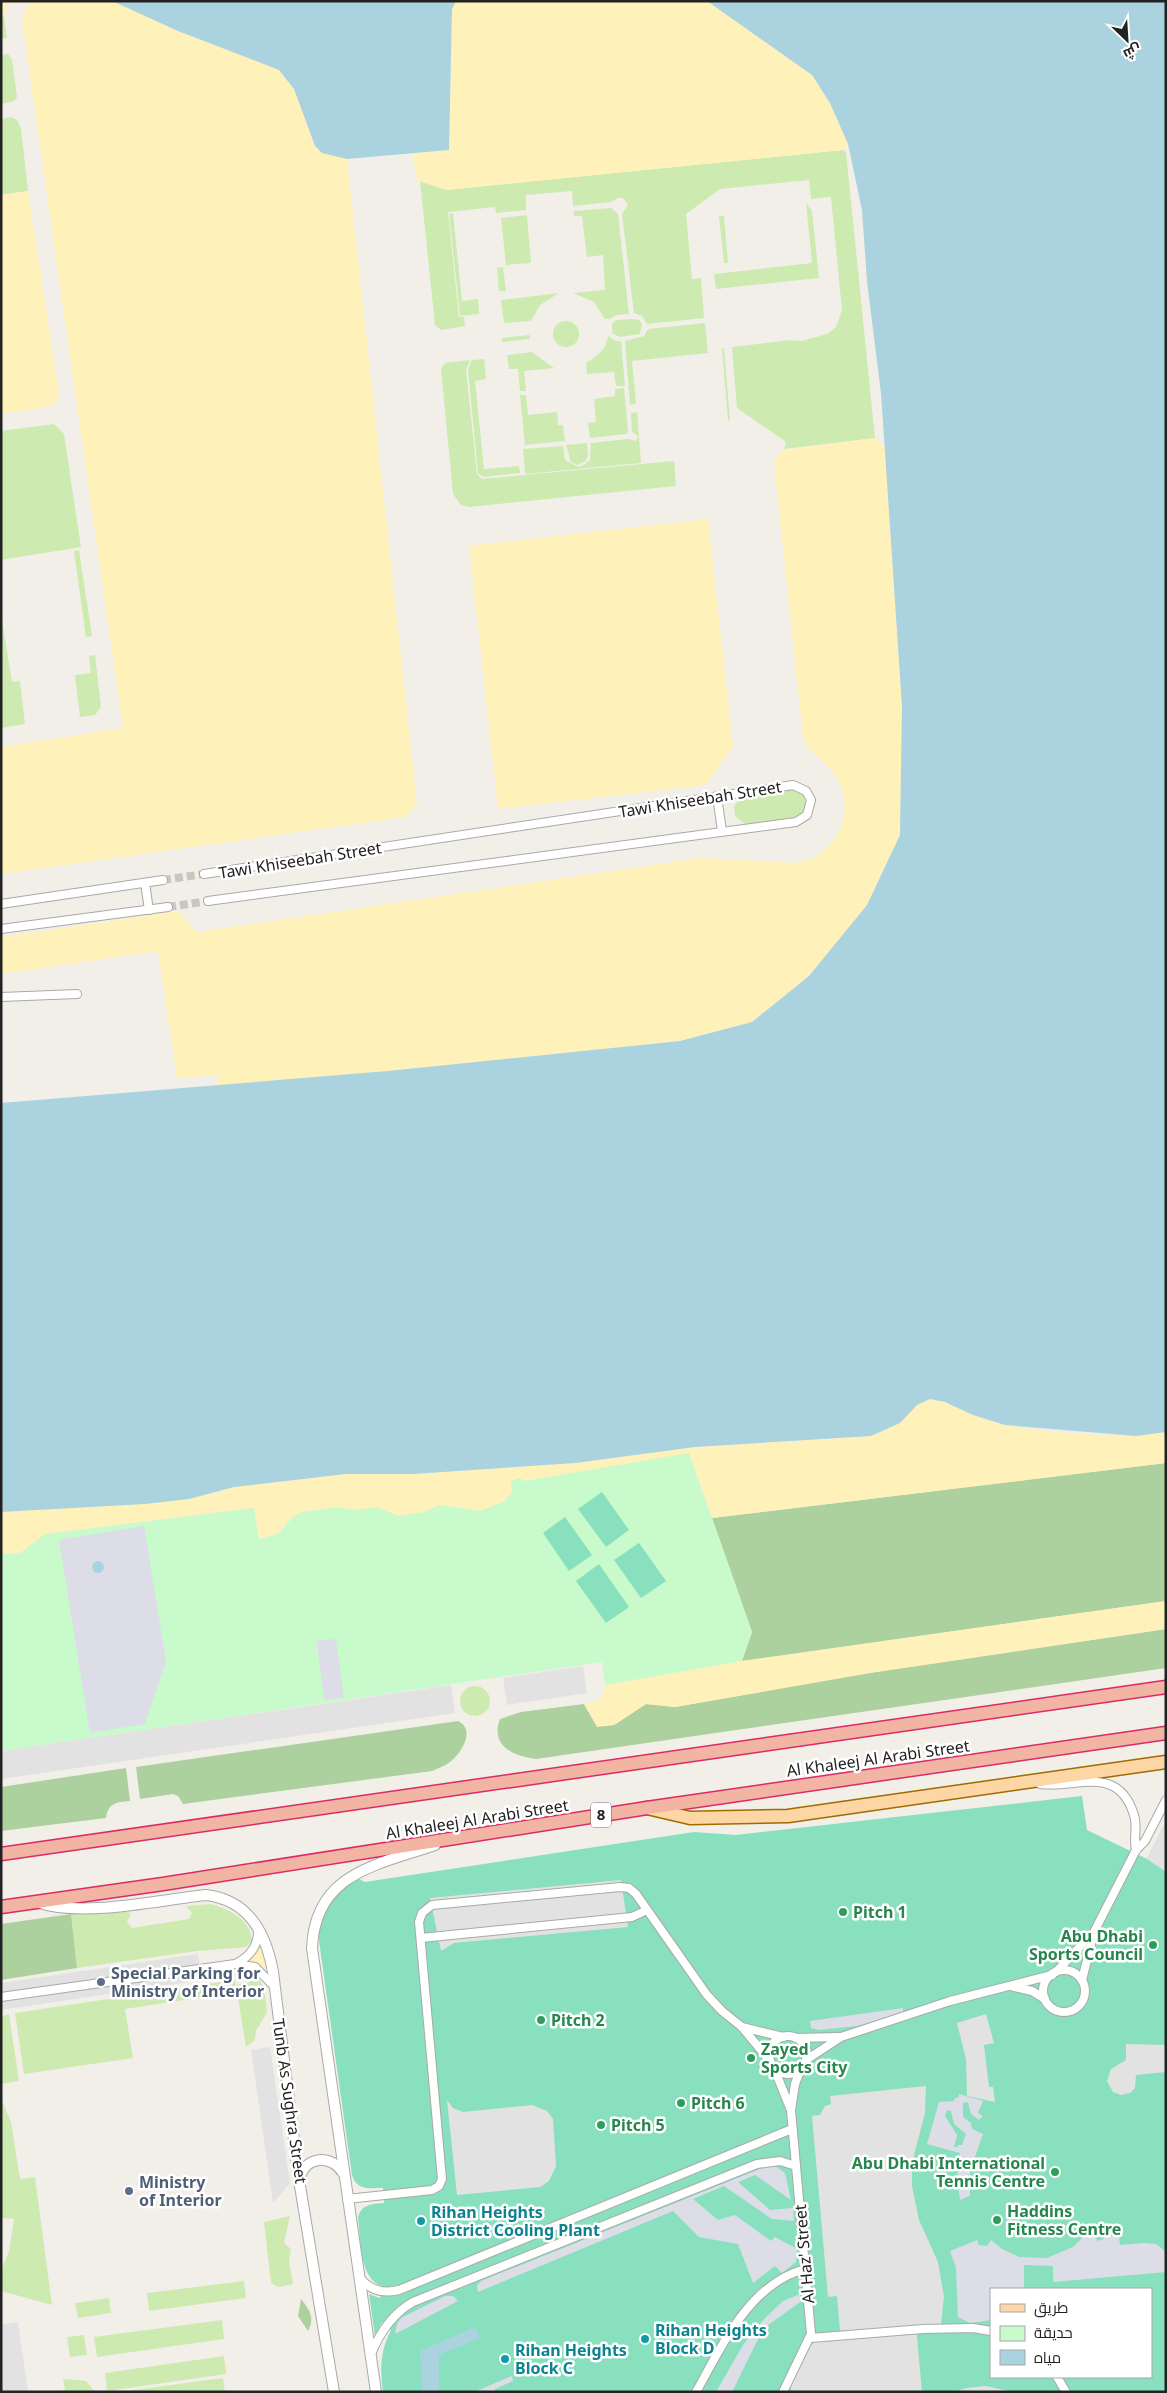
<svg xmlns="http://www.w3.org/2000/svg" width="1167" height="2393" viewBox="0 0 1167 2393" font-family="'Noto Sans',Cairo,sans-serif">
	<rect width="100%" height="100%" fill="#f2efe9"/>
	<g fill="#cdebb0">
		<polygon points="1,16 4,16 7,38 1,39"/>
		<polygon points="8,54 12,59 17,97 14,101 1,104 1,55"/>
		<polygon points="11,117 17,120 21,128 28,191 1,195 1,119"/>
		<polygon points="843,150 846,152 875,438 784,449 786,442 737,408 732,347 790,340 802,341 827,334 836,327 842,310 831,197 811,199 809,180 720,189 686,214 692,279 701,278 704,318 647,324 642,316 634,313 622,214 628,205 623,198 618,198 611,202 573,206 572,191 526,195 526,210 496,213 495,207 448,212 459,317 464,317 465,326 441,330 435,325 420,181 446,190"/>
		<polygon points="806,203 812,211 819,278 716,289 714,274 812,263"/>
		<polygon points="611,208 618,214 629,314 616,315 610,319 605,319 594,302 573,293 605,290 603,255 587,257 582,216 574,216 574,211"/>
		<polygon points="453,213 462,301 478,299 479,314 460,316 449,214"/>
		<polygon points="527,215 531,263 506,265 501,218"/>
		<polygon points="719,216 724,216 728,263 724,263"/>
		<polygon points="503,267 506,291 499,291 497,268"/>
		<polygon points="559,293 540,305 531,321 504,323 501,300"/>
		<polygon points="633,319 639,320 642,324 640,334 620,337 612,333 612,324 616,320"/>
		<circle cx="566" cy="334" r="13"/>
		<polygon points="705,323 708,353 632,361 636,404 630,405 625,341 644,336 648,329"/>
		<polygon points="530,335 530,339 502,342 502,338"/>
		<path d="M608 336 616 341H621L625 386H616L614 372 587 374 586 363C597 356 607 349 608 336Z"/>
		<polygon points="722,348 724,348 730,420 728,421"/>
		<polygon points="532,352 554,368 524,371 526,391 520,391 518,369 509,369 507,355"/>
		<polygon points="484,359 486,379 475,381 484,469 519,466 520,473 483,477 478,473 468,370 472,360"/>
		<polygon points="470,360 466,370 477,474 482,479 674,461 676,486 469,507 461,505 453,494 441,369 445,363"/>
		<polygon points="624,388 628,432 626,434 590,438 588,423 596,422 594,399 615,396 615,389"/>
		<polygon points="520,395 526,395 528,415 557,412 558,425 563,425 565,441 525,445"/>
		<polygon points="637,412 641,463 525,474 523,449 563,446 565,460 578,467 584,465 590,460 591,443 628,439 636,441 638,436 632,432 631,413"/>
		<polygon points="54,424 64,434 81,547 1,560 1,431"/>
		<polygon points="587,443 588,455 586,461 577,465 571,462 566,445"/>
		<polygon points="79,550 92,636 86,637 74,551"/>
		<polygon points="1,614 12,682 20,681 25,724 1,728"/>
		<polygon points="95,655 101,707 95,715 80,717 75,675 91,673 89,656"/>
		<path d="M790 788 803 795 806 805C801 825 764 824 746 825L735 816 734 806 743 795Z"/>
		<circle cx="475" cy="1701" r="15"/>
		<path d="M211 1904C230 1910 251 1919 252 1941L246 1947 197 1951 77 1968 71 1914 113 1909 131 1913 127 1922 132 1928 189 1919 192 1913 186 1906Z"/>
		<path d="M243 1971C265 1973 265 1994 267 2012L256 2031 255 2040 246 2047 237 1992 125 2009 133 2058 24 2074 15 2013 235 1980 236 1985 250 1982Z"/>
		<polygon points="9,2014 19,2081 1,2084 1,2016"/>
		<polygon points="2,2101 11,2122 20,2179 35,2177 52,2305 1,2291 1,2270 9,2252 14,2219 1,2218"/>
		<polygon points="290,2216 284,2243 291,2249 289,2261 293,2284 278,2287 271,2283 264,2222"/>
		<polygon points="244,2281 246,2298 149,2311 147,2293"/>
		<polygon points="109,2298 111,2313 78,2318 75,2303"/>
		<polygon points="222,2320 224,2339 97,2357 94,2337"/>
		<polygon points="84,2335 87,2355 70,2357 67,2337"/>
		<polygon points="224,2356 226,2374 107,2391 105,2373"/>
		<polygon points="223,2378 225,2392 119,2392"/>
		<polygon points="63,2379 86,2381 95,2392 55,2392 65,2390"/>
	</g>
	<g fill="#add19e">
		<polygon points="1166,1463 1166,1601 742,1661 752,1632 712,1518"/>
		<path d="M1166 1629V1668L536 1759C513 1756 490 1746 500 1719L521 1712 584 1704 597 1726 614 1725 646 1704 675 1707 869 1673Z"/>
		<path d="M458 1721C476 1730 462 1752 450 1762 445 1766 438 1768 432 1771L183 1804 178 1796 173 1794 140 1799 136 1767Z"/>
		<path d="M126 1768 130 1801C117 1802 108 1803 106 1818L1 1831V1787Z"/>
		<polygon points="71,1914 77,1968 1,1980 1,1924"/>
		<path d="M301 2299C310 2310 315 2318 308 2331L298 2316Z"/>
	</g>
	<g fill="#fff1ba">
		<polygon points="1,1 112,1 178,31 257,60 279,70 286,76 294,89 315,146 322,153 347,159 417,804 405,817 1,874 1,747 123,728 22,19 29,2 9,4 4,16 1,16"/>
		<polygon points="456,1 707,1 812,75 830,103 848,144 843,150 446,190 417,180 412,153 449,150 452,9"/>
		<polygon points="28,191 59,394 56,403 48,407 1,414 1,195"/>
		<polygon points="875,438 885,448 902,706 900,835 867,905 809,976 752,1022 680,1041 388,1071 217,1086 217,1075 177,1078 158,951 1,974 1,937 178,911 197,932 701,858 797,863 815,857 829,846 840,830 845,811 843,791 835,774 809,749 803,738 774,462 782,450"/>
		<polygon points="708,519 733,746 706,785 498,809 469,546"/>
		<path d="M930 1399C956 1404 979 1420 1006 1425 1052 1434 1119 1438 1166 1432V1463L712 1518 689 1454 523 1481 520 1478 510 1481 513 1492 503 1502 480 1511 439 1505 425 1512 399 1516 376 1507 355 1510 337 1507 302 1512 284 1526 278 1534 258 1539 254 1508 45 1534 20 1553 1 1554V1512L213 1494 234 1487 346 1474H413L575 1463 695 1447 871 1436 900 1423 917 1405Z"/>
		<path d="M1166 1601V1629L870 1673 675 1707 646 1704 614 1725 597 1727 584 1704C598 1701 603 1700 605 1685L742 1661Z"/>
		<polygon points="261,1944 266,1968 249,1960"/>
	</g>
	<polygon fill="#c8facc" points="689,1453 752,1632 742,1661 605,1685 602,1662 1,1751 1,1554 20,1553 45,1534 254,1508 259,1539 278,1534 293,1517 302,1512 337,1507 355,1510 376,1507 399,1516 425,1512 439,1505 480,1511 503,1502 513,1492 510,1481 520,1478 524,1481"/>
	<g fill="#88e0be" fill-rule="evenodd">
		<polygon points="602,1492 629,1530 606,1547 578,1509"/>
		<polygon points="565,1517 592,1555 569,1571 543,1533"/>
		<polygon points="639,1543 666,1581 641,1598 614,1560"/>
		<polygon points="599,1564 629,1607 606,1623 576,1581"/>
		<path d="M1082 1796 1087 1830 1147 1859 1166 1821V2392H383C380 2369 380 2351 391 2330L382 2322 375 2336 369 2294 380 2298 383 2286C359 2281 361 2238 358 2218 361 2204 372 2204 384 2203L383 2188C369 2188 357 2191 352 2175L319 1941C319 1910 333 1895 357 1878L365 1882 694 1832 736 1835ZM991 2289H1151V2377H991Z"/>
	</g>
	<g fill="#e2e2e2">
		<polygon points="583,1666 587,1693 507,1705 503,1678"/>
		<polygon points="451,1685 455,1713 1,1779 1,1751"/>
		<polygon points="1166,1821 1166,1872 1147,1859"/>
		<polygon points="621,1880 628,1927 454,1943 441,1951 430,1898"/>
		<polygon points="198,1954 202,1980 1,2010 1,1983"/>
		<polygon points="986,2014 994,2043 984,2045 989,2087 993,2087 995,2102 967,2096 966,2059 957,2023"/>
		<polygon points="1126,2044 1166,2045 1166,2072 1136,2075 1135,2088 1130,2093 1121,2095 1113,2092 1107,2081 1111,2069 1126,2060"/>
		<polygon points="270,2047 290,2183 273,2203 251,2050"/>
		<polygon points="926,2086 925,2113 912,2163 912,2186 919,2220 938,2262 944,2297 941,2324 916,2326 922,2392 791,2392 791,2386 806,2349 824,2335 840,2331 837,2296 828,2297 812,2116 820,2115 825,2106 831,2104 830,2096"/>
		<polygon points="447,2100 453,2108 463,2112 532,2105 547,2111 553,2119 556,2166 549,2181 540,2187 457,2195"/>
		<polygon points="18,2322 28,2392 1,2392 1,2325"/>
		<polygon points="986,2386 1013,2392 954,2392 966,2388"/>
	</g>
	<g fill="#dddde8" fill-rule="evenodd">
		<polygon points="144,1526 166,1661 145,1724 90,1733 59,1540"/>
		<polygon points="336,1639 344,1698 324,1700 317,1641"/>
		<polygon points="903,2008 903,2013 857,2026 819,2030 811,2028 810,2021"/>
		<path d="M959 2094 983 2101 978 2113 983 2116 979 2120 971 2114 968 2102 963 2103V2117L971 2123 972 2129 983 2134 970 2171V2196L960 2200 957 2177 960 2153 927 2144 939 2102 954 2101 955 2098H958ZM947 2110 951 2111 954 2124 966 2134 962 2145H958L957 2147H954L957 2135 945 2116Z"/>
		<polygon points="767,2166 775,2166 785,2173 791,2200 755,2175 738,2182 770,2210 793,2208 794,2221 772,2219 724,2186 693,2199 718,2220 735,2215 771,2241 775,2237 797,2249 796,2262 782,2273 775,2266 753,2283 738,2244 699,2237 673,2211 478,2292 477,2286 481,2281"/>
		<polygon points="1089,2231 1098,2241 1104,2239 1104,2236 1119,2236 1120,2245 1144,2243 1156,2244 1166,2252 1166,2272 1053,2282 1053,2266 1024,2265 1024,2289 991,2289 991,2320 970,2323 958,2317 956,2268 950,2251 977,2240 979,2245 987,2246 991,2240 1002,2249 1019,2257 1047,2258 1073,2247"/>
		<polygon points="800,2294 800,2302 763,2329 732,2392 716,2392 743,2345 764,2319 783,2301"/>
		<polygon points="445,2296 453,2296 458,2301 395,2334 397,2324 401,2318"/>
		<polygon points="512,2376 513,2381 495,2389 495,2392 474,2392"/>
	</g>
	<g fill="#aad3df">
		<polygon points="112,1 456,1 452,9 449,150 347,159 322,153 315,146 294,89 279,70 178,31"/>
		<polygon points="707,1 1166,1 1166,1432 1136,1436 1005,1425 973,1415 945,1402 930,1399 917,1405 900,1423 871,1436 695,1447 575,1463 413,1474 346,1474 234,1487 189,1499 145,1504 1,1512 1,1103 388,1071 680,1041 752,1022 809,976 867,905 900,835 902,706 881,393 867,281 862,210 848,144 830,103 812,75"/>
		<circle cx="98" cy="1567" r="6"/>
		<polygon points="475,2327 480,2338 439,2355 439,2392 422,2392 420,2351"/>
	</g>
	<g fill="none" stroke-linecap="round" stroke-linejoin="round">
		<g stroke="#c8c6c1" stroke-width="8" stroke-dasharray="8 4" stroke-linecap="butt">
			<polyline points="163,880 204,874"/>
			<polyline points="168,907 208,901"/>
		</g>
		<g stroke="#a9a9a9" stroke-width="10">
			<g id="minor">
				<polyline points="717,796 722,831"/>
				<polyline points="204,874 793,785 806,791 811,800 807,815 796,822 208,901"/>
				<polyline points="145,883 149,910"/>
				<polyline points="1,904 163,880"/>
				<polyline points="1,929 168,907"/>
				<polyline points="1,997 77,994"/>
				<path d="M1040 1784C1076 1789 1118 1763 1134 1815 1138 1827 1133 1839 1136 1850"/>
				<polyline points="421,1938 632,1917 647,1910"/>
				<path d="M237 1963C251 1956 259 1944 258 1928"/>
				<circle cx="1064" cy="1991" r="21"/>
				<polyline points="1056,1972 1091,1935"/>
				<polyline points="1082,1980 1094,1932 1136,1850 1145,1841 1166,1800"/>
				<polyline points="1014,1987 1032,1991 1045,1999"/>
				<polyline points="1,1997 235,1964 255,1967 274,1986"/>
				<polyline points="742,2027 783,2037"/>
				<circle cx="788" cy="2055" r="19"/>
				<polyline points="796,2038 839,2037"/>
				<polyline points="806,2060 841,2037 950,2001 1052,1975"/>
				<polyline points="774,2068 790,2108"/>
				<polyline points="347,2199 432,2190 439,2186 442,2179 419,1922 422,1913 432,1905 620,1887 629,1888 636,1894 707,1995 722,2011 742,2027 770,2061"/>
				<path d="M359 2277C369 2290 383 2294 399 2290L792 2129"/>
				<polyline points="811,2338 923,2329 973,2328 991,2331"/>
				<path d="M371 2354C380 2332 392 2314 413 2302L757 2164 780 2161 796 2166"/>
				<polyline points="1057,2377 1066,2392"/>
				<path d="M696 2392C722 2346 749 2284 805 2269"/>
				<polyline points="783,2392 811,2334 791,2110 795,2084 801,2068"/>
			</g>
		</g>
		<g stroke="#a9a9a9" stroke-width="12">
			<g id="tertiary">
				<path d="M37 1902C81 1918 158 1900 206 1895 249 1900 266 1933 273 1972L299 2180 334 2392"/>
				<path d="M300 2178C305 2156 332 2154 343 2173"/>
				<path d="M376 2392 312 1948C315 1873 377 1865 435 1845"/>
			</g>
		</g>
		<g stroke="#a06b00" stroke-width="15">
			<polyline id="primary" points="647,1808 690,1818 788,1816 1166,1762"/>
		</g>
		<g stroke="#dc2a67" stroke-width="15">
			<g id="trunk">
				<polyline points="1,1854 1166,1687"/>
				<polyline points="1,1907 163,1884 647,1808 1166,1733"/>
			</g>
		</g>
		<use href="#minor" stroke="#fff" stroke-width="8"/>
		<use href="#tertiary" stroke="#fff" stroke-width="10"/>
		<use href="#primary" stroke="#fcd6a4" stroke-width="12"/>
		<use href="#trunk" stroke="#f2b4a3" stroke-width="12"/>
	</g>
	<g fill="#2e9e5b" stroke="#fff" stroke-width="2">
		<circle cx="843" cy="1912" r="5"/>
		<circle cx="1153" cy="1945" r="5"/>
		<circle cx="541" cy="2020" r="5"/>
		<circle cx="751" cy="2058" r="5"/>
		<circle cx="681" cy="2103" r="5"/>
		<circle cx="601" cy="2125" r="5"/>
		<circle cx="1055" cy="2172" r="5"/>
		<circle cx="997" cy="2220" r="5"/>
	</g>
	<g fill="#5c6f8a" stroke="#fff" stroke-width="2">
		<circle cx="101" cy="1982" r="5"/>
		<circle cx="129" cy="2191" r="5"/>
	</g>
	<g fill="#0f9aa8" stroke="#fff" stroke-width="2">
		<circle cx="421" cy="2221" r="5"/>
		<circle cx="645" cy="2339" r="5"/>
		<circle cx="505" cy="2359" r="5"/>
	</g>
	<g text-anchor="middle" stroke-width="5" stroke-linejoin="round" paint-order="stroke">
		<rect fill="#fff" stroke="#646464" stroke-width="1" x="591" y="1802.5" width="20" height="25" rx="4"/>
		<g font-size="15" font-weight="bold" fill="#222">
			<text x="601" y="1820">8</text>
		</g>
		<g font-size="16" fill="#222" stroke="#fff">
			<text transform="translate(700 799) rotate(-9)" y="6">Tawi Khiseebah Street</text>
			<text transform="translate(300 860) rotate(-9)" y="6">Tawi Khiseebah Street</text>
			<text transform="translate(878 1758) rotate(-8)" y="6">Al Khaleej Al Arabi Street</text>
			<text transform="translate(477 1819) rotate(-9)" y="6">Al Khaleej Al Arabi Street</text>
			<text transform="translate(290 2101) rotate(82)" y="6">Tunb As Sughra Street</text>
			<text transform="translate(804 2254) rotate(-95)" y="6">Al Haz' Street</text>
		</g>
		<g font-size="16" font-weight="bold" fill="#27864d" stroke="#fff" text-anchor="start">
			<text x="853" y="1918">Pitch 1</text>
			<text x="1143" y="1942" text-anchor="end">Abu Dhabi<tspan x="1143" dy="18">Sports Council</tspan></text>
			<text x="551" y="2026">Pitch 2</text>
			<text x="761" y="2055">Zayed<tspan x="761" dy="18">Sports City</tspan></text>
			<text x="691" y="2109">Pitch 6</text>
			<text x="611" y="2131">Pitch 5</text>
			<text x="1045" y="2169" text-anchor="end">Abu Dhabi International<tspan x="1045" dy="18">Tennis Centre</tspan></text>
			<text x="1007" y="2217">Haddins<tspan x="1007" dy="18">Fitness Centre</tspan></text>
		</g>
		<g font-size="16" font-weight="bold" fill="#4e5e75" stroke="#fff" text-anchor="start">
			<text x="111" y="1979">Special Parking for<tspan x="111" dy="18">Ministry of Interior</tspan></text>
			<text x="139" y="2188">Ministry<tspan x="139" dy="18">of Interior</tspan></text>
		</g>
		<g font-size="16" font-weight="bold" fill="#0d838f" stroke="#fff" text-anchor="start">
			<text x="431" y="2218">Rihan Heights<tspan x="431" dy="18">District Cooling Plant</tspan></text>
			<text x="655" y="2336">Rihan Heights<tspan x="655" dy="18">Block D</tspan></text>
			<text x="515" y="2356">Rihan Heights<tspan x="515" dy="18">Block C</tspan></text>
		</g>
	</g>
	<rect width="1167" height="2393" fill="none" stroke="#222222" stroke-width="5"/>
	<rect x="990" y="2288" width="162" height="90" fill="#ffffff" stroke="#a7a7a7"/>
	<rect x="1000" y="2304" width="25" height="8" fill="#fcd6a4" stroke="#a7a7a7"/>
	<text x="1034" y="2313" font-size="15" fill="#222222">طريق</text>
	<rect x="1000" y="2326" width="25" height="15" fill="#c8facc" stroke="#a7a7a7"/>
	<text x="1034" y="2338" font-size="15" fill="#222222">حديقة</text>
	<rect x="1000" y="2350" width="25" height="15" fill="#aad3df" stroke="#a7a7a7"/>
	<text x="1034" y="2363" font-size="15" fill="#222222">مياه</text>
	<g transform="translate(1127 40) rotate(155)" stroke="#ffffff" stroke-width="4" paint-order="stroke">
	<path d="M0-4L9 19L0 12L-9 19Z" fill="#222222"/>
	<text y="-8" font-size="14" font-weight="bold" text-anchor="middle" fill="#222222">ش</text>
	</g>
</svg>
